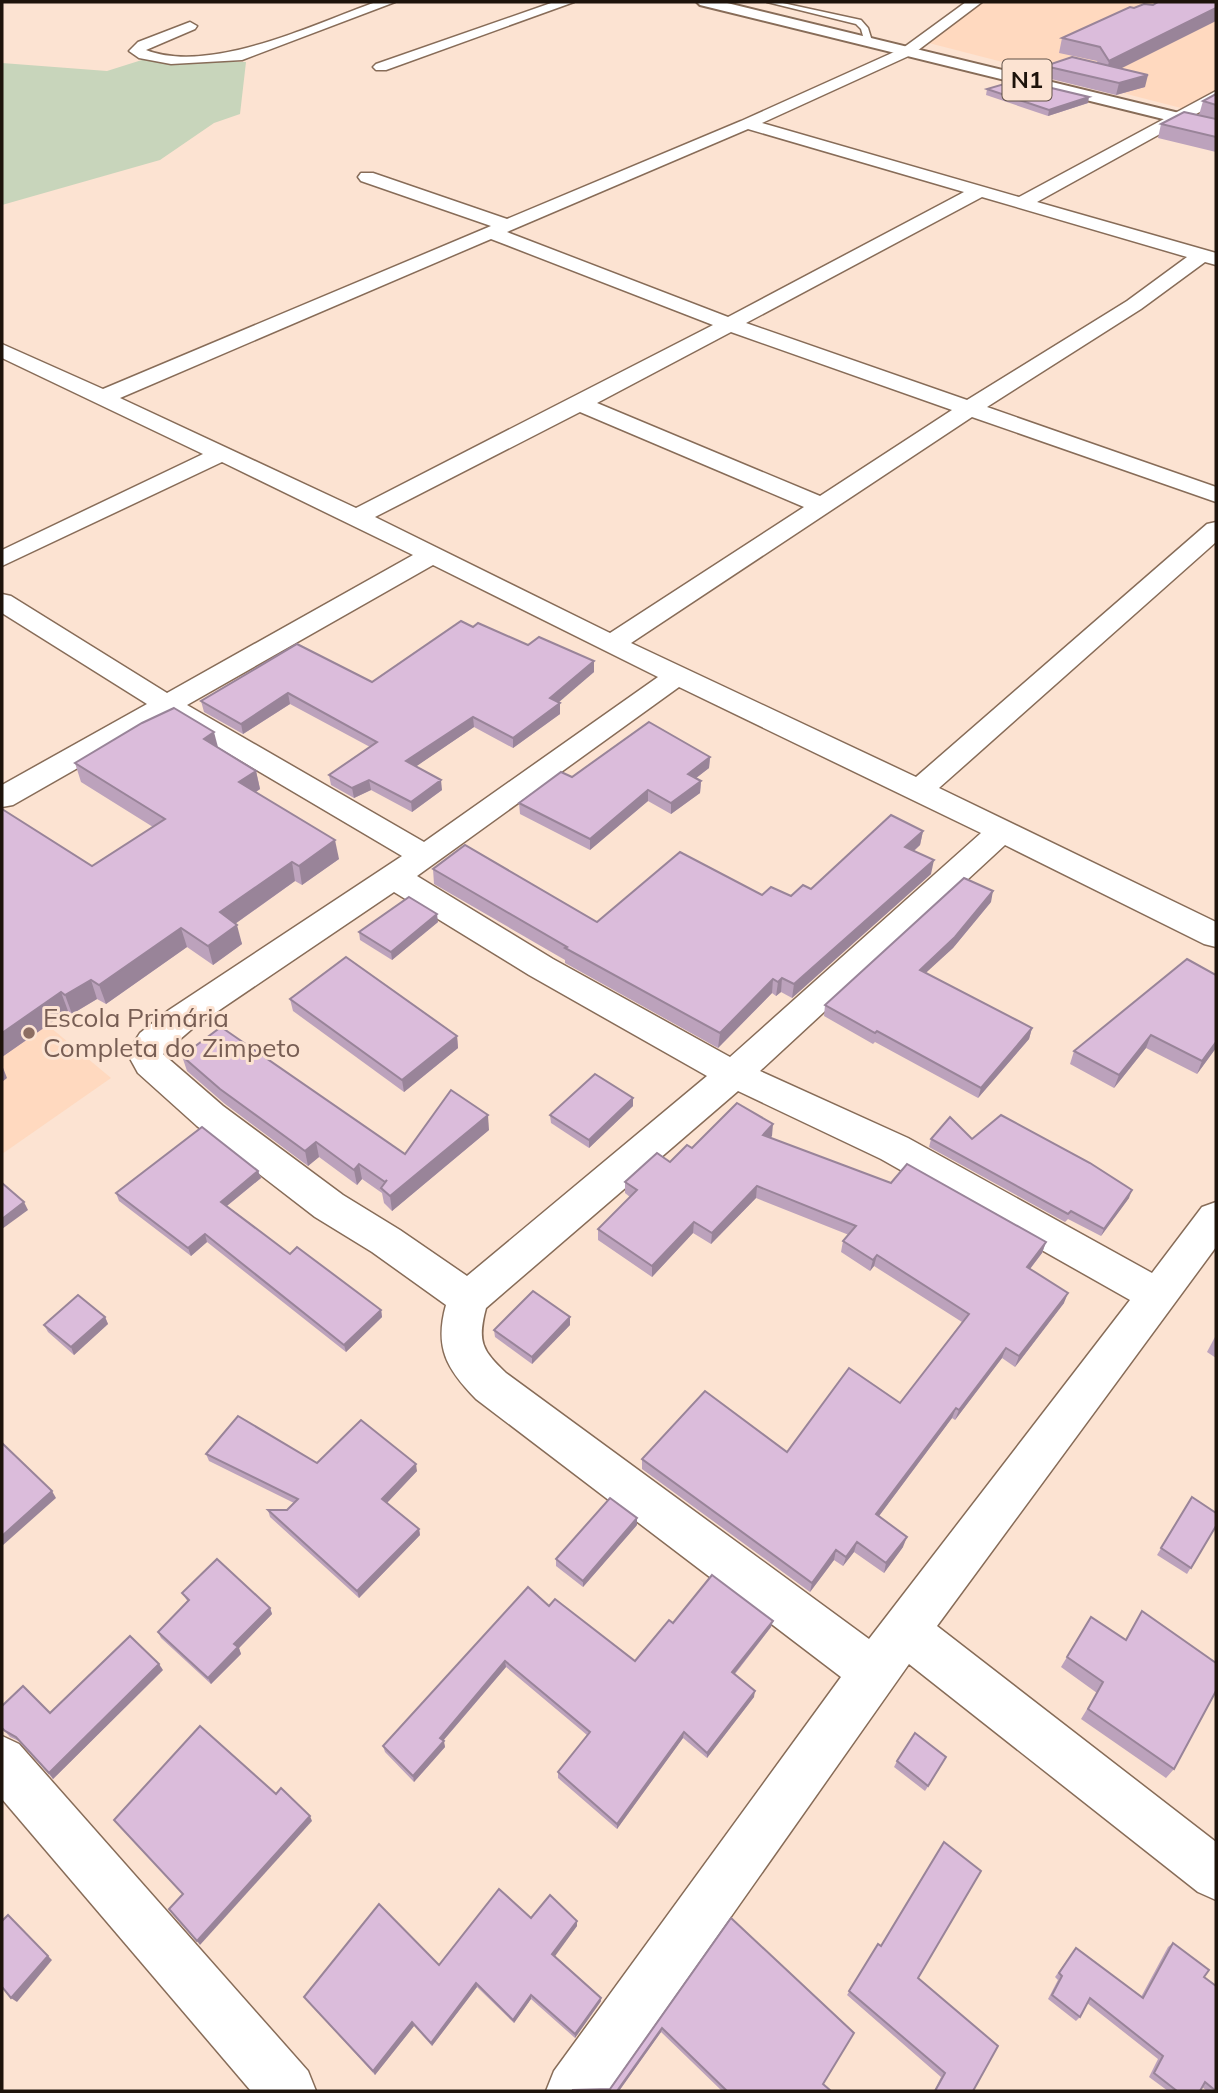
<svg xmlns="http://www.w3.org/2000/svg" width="1218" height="2093" viewBox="0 0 1218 2093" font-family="Mulish,sans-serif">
	<rect width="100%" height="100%" fill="#fce3d2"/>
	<g fill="#ffd9bf">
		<polygon points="981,2 1216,2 1216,117 921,41"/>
		<polygon points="2,987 111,1078 2,1154"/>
	</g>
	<polygon fill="#c8d5bb" points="145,59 246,62 240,114 214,123 160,160 2,205 2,63 107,71"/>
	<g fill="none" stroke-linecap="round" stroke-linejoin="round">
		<g stroke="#876c58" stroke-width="3">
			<polygon id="lane" points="767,2 778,2 861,20 868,28 872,41 865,43 861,29 856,24"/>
		</g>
		<g stroke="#876c58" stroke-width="3">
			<g id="street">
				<path d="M376 2H395L242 60 171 64 139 58 129 51 138 42 190 22 197 26 195 29 146 50C210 75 314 24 376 2Z"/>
				<polygon points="554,2 574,2 386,70 376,70 373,67 376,64"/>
				<path d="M966 2H982L913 54 762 123 1019 197 1216 91V103L1037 202 1216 253V265L1205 262 1141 309 987 407 1216 487V502L972 417 631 643 916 777 1207 524 1216 522V542L939 788 1216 922V947L1204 944 1005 845 760 1071 908 1138 1152 1273 1202 1207 1216 1202V1247L937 1626 1216 1842V1900L1198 1892 909 1664 608 2091H546L554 2071 841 1677 476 1399C447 1369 434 1348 446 1305L372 1252 315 1217 197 1126 138 1073 127 1053 140 1033 169 1010 402 856 167 717 13 805 2 807V785L147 704 2 613V594L11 596 167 693 413 555 222 462 2 566V550L203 454 2 358V344L103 389 491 226 361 181 358 177 361 173H373L507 219 741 121 903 48ZM748 129 964 192 728 317 507 232ZM982 197 1187 257 1127 301 967 400 746 323ZM491 239 713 325 356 508 120 398ZM731 332 952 410 820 496 597 403ZM580 412 804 507 610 633 375 517ZM433 565 658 677 424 842 187 705ZM679 687 981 833 730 1057 553 959 417 876ZM394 892 529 975 707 1076 467 1276 400 1230 343 1195 223 1106 163 1054 193 1028ZM738 1091 881 1159 1130 1300 869 1639 506 1373C482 1350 477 1342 486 1308Z"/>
				<polygon points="2,1736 19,1744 308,2071 316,2091 251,2091 2,1799"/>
			</g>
		</g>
		<g stroke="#876c58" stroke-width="4">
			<polygon id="highway" points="697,2 723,2 1216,122 1216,132 700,5"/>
		</g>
		<use href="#lane" fill="#fff" fill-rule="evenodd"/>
		<use href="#street" fill="#fff" fill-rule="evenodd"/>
		<use href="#highway" fill="#fff" fill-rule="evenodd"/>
	</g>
	<g fill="#bca2bc">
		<polygon points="1130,7 1121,69 1145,87 1116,95 1043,77 1045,66 1098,64 1097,61 1059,53 1062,38"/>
		<polygon points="987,89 1088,103 1048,116 986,95"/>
		<polygon points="1216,94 1216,152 1158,138 1161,124 1199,115 1203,101"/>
		<polygon points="473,627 528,645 594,661 594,672 558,702 560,703 560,714 513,748 474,727 416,766 442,790 412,812 371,790 354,798 331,785 329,775 370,747 290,704 243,734 204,712 201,701 372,682"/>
		<polygon points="218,747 256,771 260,789 256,792 339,859 302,885 295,881 235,924 242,944 213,965 187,947 106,1004 97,999 72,1014 68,1011 2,1057 92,866 153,827 81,782 75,763"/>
		<polygon points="710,757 709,768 696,778 701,781 700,793 671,814 648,801 590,850 520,814 519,803 572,777"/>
		<polygon points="923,831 920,845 914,851 931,874 792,998 781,992 776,996 772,993 718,1048 565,963 565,960 434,884 433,869 597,922 762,895 791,896 811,889"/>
		<polygon points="991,902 953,948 925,973 1032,1028 1029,1039 978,1098 875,1042 873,1044 824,1016 825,1005"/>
		<polygon points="438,922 392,960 360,940 359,932"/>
		<polygon points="1216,975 1216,1048 1197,1074 1146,1048 1114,1088 1070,1064 1074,1051"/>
		<polygon points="290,999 457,1036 458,1048 404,1092 293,1011"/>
		<polygon points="182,1056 405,1154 489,1130 392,1211 384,1203 382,1193 362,1179 357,1185 319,1157 308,1166 225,1104 187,1071"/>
		<polygon points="633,1106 589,1148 551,1123 550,1115"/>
		<polygon points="772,1136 770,1138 1046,1242 1042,1253 1030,1269 1064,1303 1015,1367 1002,1358 955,1420 952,1418 879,1516 903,1547 884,1573 854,1552 843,1566 834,1560 810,1592 642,1469 642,1459 787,1452 900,1403 962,1322 874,1266 870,1271 841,1252 843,1241 849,1235 756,1198 711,1244 693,1233 652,1277 598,1240 598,1229 630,1197 625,1193 625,1182 670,1162 692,1148"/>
		<polygon points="931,1139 972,1139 1129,1198 1101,1236 1068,1219 1065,1222 929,1147"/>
		<polygon points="258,1171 261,1178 227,1206 290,1254 381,1310 382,1317 346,1352 207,1242 191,1256 119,1201 116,1193"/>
		<polygon points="105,1317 108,1324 74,1355 48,1332 44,1325"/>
		<polygon points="570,1317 570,1325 532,1364 495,1337 494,1330"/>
		<polygon points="1216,1335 1216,1358 1207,1352"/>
		<polygon points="206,1454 417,1471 387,1503 419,1529 420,1535 359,1598 270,1517 268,1510 287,1510 294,1503 209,1461"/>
		<polygon points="1192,1497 1216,1526 1187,1574 1157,1555"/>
		<polygon points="637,1525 583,1587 556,1566 556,1559"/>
		<polygon points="182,1593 270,1608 272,1614 239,1648 241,1654 211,1684 161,1638 158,1632 188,1602"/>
		<polygon points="549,1606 635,1661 673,1623 771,1627 735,1674 754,1697 707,1758 683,1738 617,1829 558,1778 558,1772 587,1735 506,1667 443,1741 445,1747 414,1782 385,1752 383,1746"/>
		<polygon points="1091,1617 1174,1769 1166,1778 1081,1719 1097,1693 1061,1667"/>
		<polygon points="163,1670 53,1779 21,1742 10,1737 2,1728 50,1713"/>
		<polygon points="897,1761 943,1763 925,1791 894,1767"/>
		<polygon points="531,1918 577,1921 577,1926 554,1956 601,1998 601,2001 575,2038 531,1999 514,2023 477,1987 432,2046 414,2026 375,2075 304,1997 439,1965"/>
		<polygon points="731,1918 823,2084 831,2091 722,2091 661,2032 619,2091 572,2091 572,2090 610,2089"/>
		<polygon points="1173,1943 1204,1977 1216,2091 1207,2091 1202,2087 1200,2091 1168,2091 1149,2077 1158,2059 1087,2003 1080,2017 1076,2021 1048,1999 1058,1980 1055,1977 1076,1948 1141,1997 1168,1947"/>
		<polygon points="878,1944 918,1978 973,2091 934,2091 941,2077 847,1995"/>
	</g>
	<g fill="#998499">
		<polygon points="1216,8 1216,21 1106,76 1109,61"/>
		<polygon points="1148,75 1145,87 1116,95 1119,83"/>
		<polygon points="1089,97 1088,103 1048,116 1049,110"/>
		<polygon points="594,661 594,672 551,709 550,698"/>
		<polygon points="288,693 290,704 243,734 241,724"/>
		<polygon points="560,703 560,714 513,748 513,738"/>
		<polygon points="473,717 474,727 408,772 406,761"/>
		<polygon points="214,732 219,751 204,739"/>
		<polygon points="710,757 709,768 687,785 688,774"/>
		<polygon points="256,771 260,789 243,800 239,782"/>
		<polygon points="369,780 371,790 354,798 352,788"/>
		<polygon points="441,780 442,790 412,812 411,802"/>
		<polygon points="701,781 700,793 671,814 671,803"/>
		<polygon points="648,790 648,801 590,850 590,839"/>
		<polygon points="923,831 920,845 902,861 905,847"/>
		<polygon points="335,840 339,859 302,885 299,866"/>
		<polygon points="934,860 931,874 792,998 794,984"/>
		<polygon points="292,862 295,881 225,931 220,912"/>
		<polygon points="993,891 991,902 953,948 917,981 920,970"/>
		<polygon points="437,914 438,922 392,960 391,952"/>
		<polygon points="237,925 242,944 213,965 208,946"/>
		<polygon points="181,928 187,947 106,1004 99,985"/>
		<polygon points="782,978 781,992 776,996 778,982"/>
		<polygon points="773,979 772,993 718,1048 720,1033"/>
		<polygon points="91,980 97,999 72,1014 65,995"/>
		<polygon points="61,992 68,1011 2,1057 2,1033"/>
		<polygon points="1032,1028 1029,1039 978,1098 981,1088"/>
		<polygon points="1151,1035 1146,1048 1114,1088 1119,1075"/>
		<polygon points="457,1036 458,1048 404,1092 402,1080"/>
		<polygon points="1216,1042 1216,1048 1197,1074 1202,1061"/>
		<polygon points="2,1065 7,1078 2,1082"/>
		<polygon points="633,1098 633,1106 589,1148 589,1140"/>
		<polygon points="488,1115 489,1130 392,1211 390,1196"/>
		<polygon points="773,1124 772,1136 762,1146 763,1135"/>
		<polygon points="316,1142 319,1157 308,1166 305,1151"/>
		<polygon points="359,1164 362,1179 357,1185 354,1170"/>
		<polygon points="258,1171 261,1178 223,1209 221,1202"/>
		<polygon points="757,1186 756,1198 711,1244 712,1233"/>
		<polygon points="1132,1190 1129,1198 1101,1236 1104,1229"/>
		<polygon points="24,1202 28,1210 2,1229 2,1219"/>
		<polygon points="694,1222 693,1233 652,1277 652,1266"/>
		<polygon points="205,1234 207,1242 191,1256 188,1248"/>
		<polygon points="1046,1242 1042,1253 1023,1278 1027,1267"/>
		<polygon points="877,1255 874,1266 870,1271 873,1260"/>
		<polygon points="1068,1293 1064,1303 1015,1367 1019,1356"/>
		<polygon points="381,1310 382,1317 346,1352 344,1345"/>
		<polygon points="105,1317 108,1324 74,1355 71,1347"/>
		<polygon points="570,1317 570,1325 532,1364 532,1357"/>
		<polygon points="1006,1348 1002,1358 955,1420 959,1410"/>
		<polygon points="956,1408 952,1418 873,1524 876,1514"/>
		<polygon points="416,1464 417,1471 384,1506 382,1499"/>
		<polygon points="52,1491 56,1498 2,1546 2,1536"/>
		<polygon points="637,1518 637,1525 583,1587 583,1581"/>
		<polygon points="419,1529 420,1535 359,1598 357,1591"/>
		<polygon points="907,1537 903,1547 884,1573 886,1563"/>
		<polygon points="857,1542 854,1552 843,1566 846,1557"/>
		<polygon points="836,1550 834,1560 810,1592 812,1583"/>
		<polygon points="270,1608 272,1614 239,1648 241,1654 211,1684 208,1678 234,1644"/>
		<polygon points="773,1621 771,1627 731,1678 732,1672"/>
		<polygon points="505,1661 506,1667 441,1743 440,1738"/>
		<polygon points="159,1664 163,1670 53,1779 49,1773"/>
		<polygon points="755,1691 754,1697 707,1758 707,1753"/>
		<polygon points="684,1732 683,1738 617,1829 617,1824"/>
		<polygon points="444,1741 445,1747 414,1782 413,1776"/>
		<polygon points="310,1816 312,1821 200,1945 197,1941"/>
		<polygon points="8,1915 52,1960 17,2002 11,1998"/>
		<polygon points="577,1921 577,1926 553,1959 552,1954"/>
		<polygon points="476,1983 477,1987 432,2046 431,2043"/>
		<polygon points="531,1995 531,1999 514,2023 513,2020"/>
		<polygon points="601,1998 601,2001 575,2038 575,2034"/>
		<polygon points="412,2022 414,2026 375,2075 373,2071"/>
		<polygon points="662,2028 661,2032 619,2091 617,2091"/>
	</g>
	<g fill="#dbbcdb" stroke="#998499" stroke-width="2">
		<polygon points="1158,2 1216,2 1216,8 1109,61 1100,47 1062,38 1130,7 1134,8 1144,4 1153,5"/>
		<polygon points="1072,57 1148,75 1119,83 1045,66"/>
		<polygon points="1018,80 1089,97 1049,110 987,89"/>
		<polygon points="1216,94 1216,105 1203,101"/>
		<polygon points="1184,112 1216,119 1216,137 1161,124"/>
		<polygon points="461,621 473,627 478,623 528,645 539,637 594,661 550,698 560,703 513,738 473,717 406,761 441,780 411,802 369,780 352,788 329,775 377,742 288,693 241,724 201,701 297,644 372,682"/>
		<polygon points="174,708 214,732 204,739 256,771 239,782 335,840 299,866 292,862 220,912 237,925 208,946 181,928 99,985 91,980 65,995 61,992 2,1033 2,809 92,866 165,819 75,763 142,723"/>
		<polygon points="649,722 710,757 688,774 701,781 671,803 648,790 590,839 519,803 561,772 572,777"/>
		<polygon points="891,815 923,831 905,847 934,860 794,984 782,978 778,982 773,979 720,1033 565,948 567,947 433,869 465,845 597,922 680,852 762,895 771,887 791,896 803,885 811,889"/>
		<polygon points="964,878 993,891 955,937 920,970 1032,1028 981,1088 877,1031 875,1033 825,1005"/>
		<polygon points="409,897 437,914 391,952 359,932"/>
		<polygon points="346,957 457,1036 402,1080 290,999"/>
		<polygon points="1187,959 1216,975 1216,1042 1202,1061 1151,1035 1119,1075 1074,1051"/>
		<polygon points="221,1027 405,1154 451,1090 488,1115 390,1196 381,1188 387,1180 385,1182 359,1164 354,1170 316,1142 305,1151 220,1089 182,1056"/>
		<polygon points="595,1074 633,1098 589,1140 550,1115"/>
		<polygon points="737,1103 773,1124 763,1135 891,1183 907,1164 1046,1242 1027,1267 1068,1293 1019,1356 1006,1348 959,1410 956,1408 876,1514 907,1537 886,1563 857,1542 846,1557 836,1550 812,1583 642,1459 705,1391 787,1452 849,1368 900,1403 969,1314 877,1255 873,1260 843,1241 856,1226 757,1186 712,1233 694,1222 652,1266 598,1229 637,1190 625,1182 647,1162 657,1153 670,1162 687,1145 692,1148"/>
		<polygon points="1001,1115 1090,1163 1132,1190 1104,1229 1071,1211 1068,1214 931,1139 950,1117 972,1139"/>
		<polygon points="202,1127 258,1171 221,1202 290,1254 297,1247 381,1310 344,1345 205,1234 188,1248 116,1193"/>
		<polygon points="2,1183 24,1202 2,1219"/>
		<polygon points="533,1291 570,1317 532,1357 494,1330"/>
		<polygon points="78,1295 105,1317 71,1347 44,1325"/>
		<polygon points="238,1416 317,1463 361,1420 416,1464 382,1499 419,1529 357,1591 268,1510 287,1510 298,1499 206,1454"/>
		<polygon points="3,1444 52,1491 2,1536 2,1445"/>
		<polygon points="1192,1497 1216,1513 1216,1526 1191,1568 1161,1548"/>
		<polygon points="610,1498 637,1518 583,1581 556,1559"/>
		<polygon points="217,1559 270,1608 234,1644 238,1647 208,1678 158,1632 189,1600 182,1593"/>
		<polygon points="712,1575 773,1621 732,1672 755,1691 707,1753 684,1732 617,1824 558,1772 590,1732 505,1661 440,1738 444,1741 413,1776 383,1746 528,1587 549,1606 555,1599 635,1661 669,1620 673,1623"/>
		<polygon points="1142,1611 1216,1663 1216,1691 1174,1769 1088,1709 1103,1682 1067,1657 1091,1617 1126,1640"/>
		<polygon points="130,1636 159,1664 49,1773 16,1737 5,1731 2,1728 2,1706 23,1686 50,1713"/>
		<polygon points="200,1726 276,1794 281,1788 310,1816 197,1941 169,1909 183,1894 114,1820"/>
		<polygon points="915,1733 946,1757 928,1786 897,1761"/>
		<polygon points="944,1842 981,1871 918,1978 998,2046 973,2091 935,2091 945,2073 849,1991 878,1944 881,1946"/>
		<polygon points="499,1889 531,1918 550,1895 577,1921 552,1954 601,1998 575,2034 531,1995 513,2020 476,1983 431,2043 412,2022 373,2071 304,1997 379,1904 439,1965"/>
		<polygon points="8,1915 48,1956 11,1998 2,1987 2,1921"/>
		<polygon points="731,1918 854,2033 823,2084 831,2091 727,2091 662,2028 617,2091 574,2091 572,2090 610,2089"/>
		<polygon points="1173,1943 1209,1970 1204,1977 1216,1986 1216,2091 1205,2082 1200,2091 1177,2091 1154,2073 1163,2056 1090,1998 1080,2017 1052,1995 1062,1976 1059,1973 1076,1948 1143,1998"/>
	</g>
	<circle fill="#8d6e63" stroke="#fce3d2" stroke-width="2.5" cx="29" cy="1033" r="7"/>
	<g text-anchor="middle" stroke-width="6" stroke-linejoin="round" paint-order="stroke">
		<rect fill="#fce3d2" stroke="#605147" stroke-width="2" x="1002.5" y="59.5" width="49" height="41" rx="5"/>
		<g font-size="24" font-weight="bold" fill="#1d130b">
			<text x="1027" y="88">N1</text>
		</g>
		<g font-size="26" fill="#785e54" stroke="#fce3d2" text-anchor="start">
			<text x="43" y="1027">Escola Primária<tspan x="43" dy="30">Completa do Zimpeto</tspan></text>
		</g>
	</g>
	<rect width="1218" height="2093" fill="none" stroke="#1d130b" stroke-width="7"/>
</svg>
